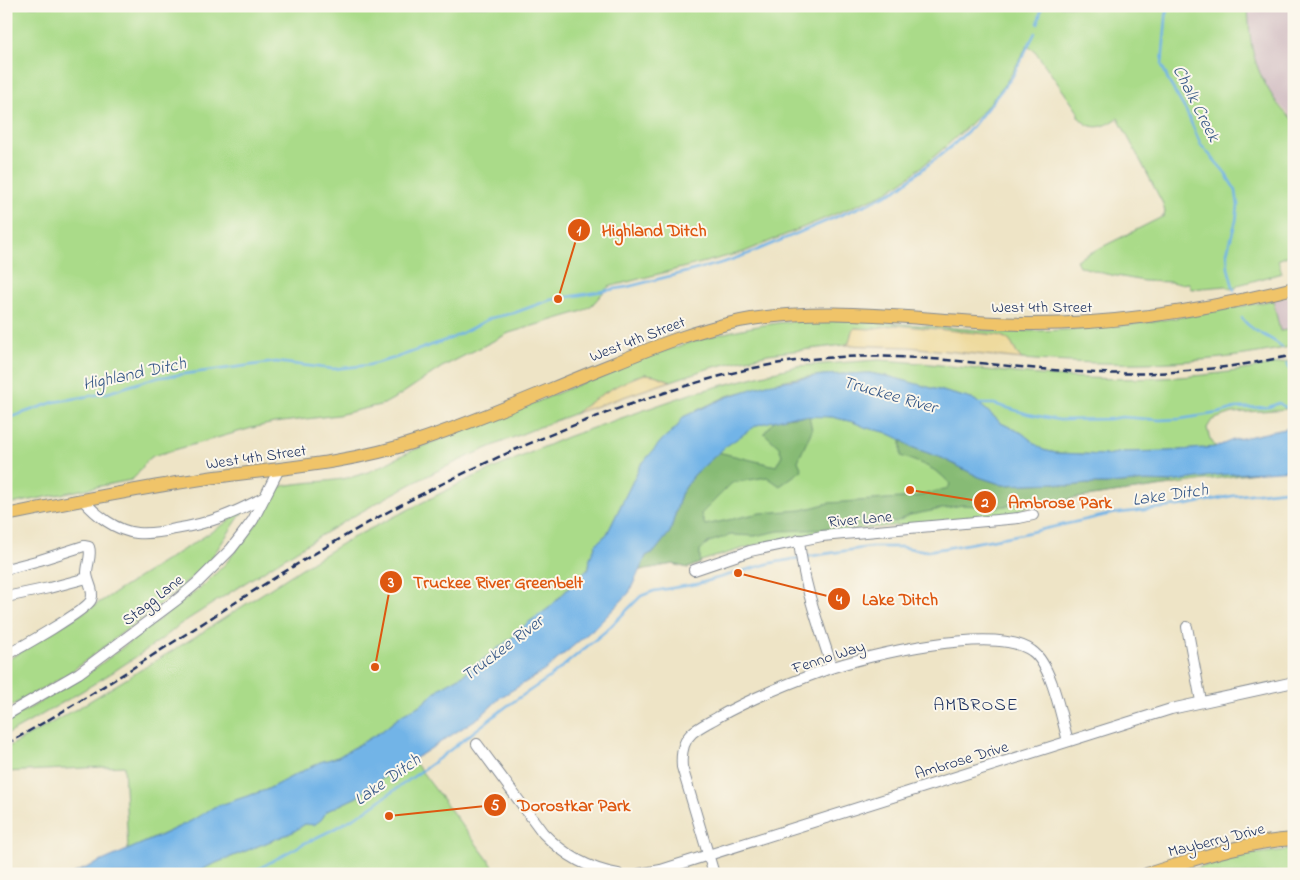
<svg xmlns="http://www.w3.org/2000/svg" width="1300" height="880" viewBox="0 0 1300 880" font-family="'Indie Flower',sans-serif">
	<rect width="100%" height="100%" fill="#fbf7ec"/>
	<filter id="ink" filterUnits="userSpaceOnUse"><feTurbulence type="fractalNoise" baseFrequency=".02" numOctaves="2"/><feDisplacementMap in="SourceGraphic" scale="10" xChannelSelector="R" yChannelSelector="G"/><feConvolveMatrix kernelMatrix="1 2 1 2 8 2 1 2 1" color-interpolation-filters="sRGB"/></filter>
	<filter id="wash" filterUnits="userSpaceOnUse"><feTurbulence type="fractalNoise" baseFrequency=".0096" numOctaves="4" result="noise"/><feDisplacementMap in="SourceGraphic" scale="20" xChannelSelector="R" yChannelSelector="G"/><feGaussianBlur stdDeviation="1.12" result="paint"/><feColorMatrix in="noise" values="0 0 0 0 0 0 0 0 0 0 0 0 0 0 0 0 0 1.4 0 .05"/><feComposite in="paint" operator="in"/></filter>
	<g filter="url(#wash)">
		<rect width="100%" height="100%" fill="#eee4c6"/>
		<g fill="#d2bec3">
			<polygon points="1248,6 1294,6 1294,120 1276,101 1264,83 1256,65 1249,28"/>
			<polygon points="1294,296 1294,329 1280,332 1273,300"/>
		</g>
		<g fill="#aadb89" stroke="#628574">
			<path d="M6 6H1248C1250 44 1252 64 1273 97 1278 105 1286 115 1294 120V253L1278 260 1282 273 1238 285 1236 288 1231 289 1226 286 1191 289 1189 283 1180 284 1171 282 1144 281 1106 274 1079 266 1076 260 1164 216 1165 212 1163 204 1118 118C1104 128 1090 132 1078 116V112L1035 51 1027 46C1020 58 1014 71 1006 82 983 114 955 139 925 164 911 175 897 187 881 195L744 252 608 287 592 305 583 311 509 333 442 367 400 395 384 404 338 415 274 423 252 428 153 456C142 463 140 475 131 480L6 505Z"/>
			<path d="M1273 300 1280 331 1294 329V346C1204 366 1113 366 1022 359 1010 348 1016 340 997 335L895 325 869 329 855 328 852 331 849 343 844 345 768 354 710 368 671 381 654 375 645 374 634 377 585 406 576 413C523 433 470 454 419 480 336 523 258 575 179 625 159 643 135 657 113 672 78 694 42 715 6 735V722L85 676 203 586 226 563 255 526 275 488C302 480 334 484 362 474 379 469 393 459 409 452 445 436 483 424 520 409 597 377 681 338 764 325 845 311 929 330 1011 331 1100 332 1186 318 1273 300Z"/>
			<path d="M878 360C937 363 994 372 1052 376 1136 382 1212 379 1294 360V410L1288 409 1233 413 1212 420 1207 428 1210 439 1216 447 1169 451 1124 452 1106 455 1056 453 1043 450 1022 433 1001 423 975 400 891 377 870 373 823 375 789 379 727 396 683 417 677 427 663 439 640 466 607 534 596 544 590 558 589 567 549 608 526 624 514 636 463 675 440 688 422 704 402 715 382 731 338 757 320 762 266 790 214 807 191 821 128 850 124 766 6 772V748L80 707 198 635 313 561 348 540 467 480 567 437 693 393 797 366Z"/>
			<path d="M809 415 832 417 853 422 867 428 885 432 901 439 1171 482 1219 475 1256 473 1041 503 1033 504 1010 515 816 533 755 545 701 561 700 563 688 568 673 564 640 570C648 560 665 542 670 531 676 520 676 506 681 494 691 472 734 435 757 425 773 418 792 416 809 415Z"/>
			<polygon points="246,507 210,560 190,579 154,609 68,674 6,709 6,661 224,524"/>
			<polygon points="413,760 499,874 195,874 211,865 293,832 305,824 321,820 327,811 357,797 368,787"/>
			<polygon points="1294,849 1294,872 1253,874 1177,874 1238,856"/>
		</g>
		<path fill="#87bb75" stroke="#51756a" d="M809 415 812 430 798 461 802 470 780 486 767 477 732 483 701 514 705 525 760 513 802 510 829 503 915 497 948 488 950 484C936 467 921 464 901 456V439L911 447 942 458 979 477 1003 485 1055 483 1068 486 1087 484H1108L1147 481 1171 482 1172 485 1041 503 995 507 962 505 910 515 896 522 832 529 779 531 755 536 731 535 709 542 700 550V563L688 568 673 564 640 570 646 556 655 551 670 532 681 494 694 475 718 452 776 466 782 455 779 447 764 433 776 419Z"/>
		<g fill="#eeda9e" stroke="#84847e">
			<path d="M895 325 997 335C1016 340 1010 348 1022 359L909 347 844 345 849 343 852 331 855 328 869 329Z"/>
			<path d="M645 374 654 375 671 381 576 413C594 398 623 380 645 374Z"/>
		</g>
		<polygon fill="#72b4e7" stroke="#4672a2" points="869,373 891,377 975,400 1001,423 1022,433 1043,450 1056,453 1106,455 1124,452 1169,451 1216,447 1233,440 1294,427 1294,470 1219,475 1171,482 1147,481 1108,484 1087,484 1068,486 1055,483 1003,485 979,477 942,458 911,447 900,439 885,432 867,428 853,422 832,417 793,416 757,425 725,447 694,475 681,494 670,532 655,551 646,556 629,593 599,624 544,671 501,697 481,716 413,760 368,787 357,797 327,811 321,820 314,825 305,824 293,832 211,865 195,874 72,874 155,838 191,821 214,807 266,790 320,762 338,757 382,731 402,715 422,704 440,688 463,675 514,636 526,624 549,608 589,568 590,558 596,544 607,534 640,466 663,439 677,427 683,417 727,397 767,384 823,375"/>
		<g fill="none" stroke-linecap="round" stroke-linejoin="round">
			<g stroke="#72b4e7" stroke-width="2.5">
				<polyline points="1167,7 1162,65 1169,82 1186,111 1201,145 1223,170 1236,191 1238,206 1236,221 1227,252 1228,268 1234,290"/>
				<polyline points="1038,24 1042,6"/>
				<path d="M1242 318C1252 333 1269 335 1282 347"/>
				<polyline points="1287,363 1290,370"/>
				<polyline points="979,404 994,404 1028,414 1059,420 1110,419 1122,417 1160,420 1180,419 1219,413 1236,408 1269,407 1279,403 1285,407 1294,406"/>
				<polyline points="6,419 54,402 107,393 154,378 276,362 333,369 369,365 395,358 452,338 491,318 514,313 550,300 627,287 722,263 748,254 867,204 896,190 909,180 953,145 973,126 1012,77 1035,33"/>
				<polyline points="805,557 870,547 901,547 927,551 946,548 1022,534 1111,514 1187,505 1232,496 1294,489"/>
				<polyline points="249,874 303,844 334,829 364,812 441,757 507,706 550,677 607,630 641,596 654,591 697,584 771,563 800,558"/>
			</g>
		</g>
	</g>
	<g filter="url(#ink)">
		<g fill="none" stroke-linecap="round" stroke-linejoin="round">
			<g stroke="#848a92" stroke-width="12">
				<g id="minor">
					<path d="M83 500C96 515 116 531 137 533 150 534 163 532 175 529 212 523 232 514 265 497"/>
					<path d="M799 540C803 584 819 626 832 667"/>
					<path d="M6 569 40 560 84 546 89 547C92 555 87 564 87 573 87 582 95 590 91 600 87 610 20 648 6 655"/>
					<polyline points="694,570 750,551 822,536 1019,518 1033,515"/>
					<polyline points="6,597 49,588 87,578"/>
					<polyline points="1187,627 1201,701"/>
					<polyline points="6,715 79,673 178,599 198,582 231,549 241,536 253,520 279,469"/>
					<path d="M477 744 543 833C564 855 588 869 618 874"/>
					<polyline points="639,874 661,870 1171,709 1294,682"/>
					<path d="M714 874 682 767C681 755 682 742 692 733 700 726 710 722 718 717 752 698 789 683 825 670 867 655 996 624 1032 651 1052 665 1061 717 1068 741"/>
				</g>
			</g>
			<g stroke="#848a92" stroke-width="14">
				<g id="major">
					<path d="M6 515C76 501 145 487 215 477 283 468 352 463 417 441 484 419 549 389 615 363 656 346 697 330 740 321 835 303 930 323 1025 324 1116 325 1205 310 1294 288"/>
					<path d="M1147 874C1196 859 1243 842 1294 839"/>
				</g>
			</g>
			<use href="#minor" stroke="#fff" stroke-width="10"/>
			<use href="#major" stroke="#f0c469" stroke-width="12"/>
			<path stroke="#1b2f5e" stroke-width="2.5" stroke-dasharray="8 4" stroke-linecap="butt" d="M6 744C120 681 225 605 338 540 432 485 531 439 634 403 687 385 740 368 795 361 891 348 985 366 1080 372 1152 377 1223 370 1294 355"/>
		</g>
	</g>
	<g text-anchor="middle" stroke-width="4" stroke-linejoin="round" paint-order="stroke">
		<g font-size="16" fill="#1b2f5e" stroke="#fbf7ec">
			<text x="1042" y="312">West 4th Street</text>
			<text transform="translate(637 338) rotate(-21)" y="6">West 4th Street</text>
			<text transform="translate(256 456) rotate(-8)" y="6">West 4th Street</text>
			<text transform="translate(860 518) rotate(-5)" y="6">River Lane</text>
			<text transform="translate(152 599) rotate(-38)" y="6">Stagg Lane</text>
			<text transform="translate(828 656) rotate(-18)" y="6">Fenno Way</text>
			<text transform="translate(961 759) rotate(-17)" y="6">Ambrose Drive</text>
			<text transform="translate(1216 839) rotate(-14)" y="6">Mayberry Drive</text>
		</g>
		<g font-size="18" font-style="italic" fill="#355787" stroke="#fbf7ec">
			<text transform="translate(1197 103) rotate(63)" y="6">Chalk Creek</text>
			<text transform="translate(134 373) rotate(-12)" y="6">Highland Ditch</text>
			<text transform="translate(890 394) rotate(16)" y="6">Truckee River</text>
			<text transform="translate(1170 494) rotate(-8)" y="6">Lake Ditch</text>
			<text transform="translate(502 648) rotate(-37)" y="6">Truckee River</text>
			<text transform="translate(387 779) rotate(-35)" y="6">Lake Ditch</text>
		</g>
		<g font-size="18" letter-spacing="1" fill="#1b2f5e" stroke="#fbf7ec">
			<text x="976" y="710">AMBROSE</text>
		</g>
	</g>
	<path fill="none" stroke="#de5710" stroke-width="2" d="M558 299L579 230M910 490L985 502M375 667L391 582M738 573L839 599M389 816L495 805"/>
	<g fill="#de5710" stroke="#fbf7ec" stroke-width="2">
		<circle cx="558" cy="299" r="5"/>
		<circle cx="910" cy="490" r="5"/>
		<circle cx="375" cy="667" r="5"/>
		<circle cx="738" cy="573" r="5"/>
		<circle cx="389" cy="816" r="5"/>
		<circle cx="579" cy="230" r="12"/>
		<circle cx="985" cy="502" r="12"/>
		<circle cx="391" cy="582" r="12"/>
		<circle cx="839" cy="599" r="12"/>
		<circle cx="495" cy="805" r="12"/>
	</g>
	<g font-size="15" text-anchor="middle" font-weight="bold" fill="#fff">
		<text x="579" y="235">1</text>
		<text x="985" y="507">2</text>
		<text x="391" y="587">3</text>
		<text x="839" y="604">4</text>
		<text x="495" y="810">5</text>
	</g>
	<g font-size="18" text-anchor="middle" font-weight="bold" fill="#de5710" stroke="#fbf7ec" stroke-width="4" stroke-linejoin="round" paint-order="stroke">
		<text x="654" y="236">Highland Ditch</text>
		<text x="1060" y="508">Ambrose Park</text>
		<text x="498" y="588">Truckee River Greenbelt</text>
		<text x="900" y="605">Lake Ditch</text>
		<text x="574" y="811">Dorostkar Park</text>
	</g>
	<rect width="1300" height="880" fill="none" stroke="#fbf7ec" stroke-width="25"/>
</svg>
